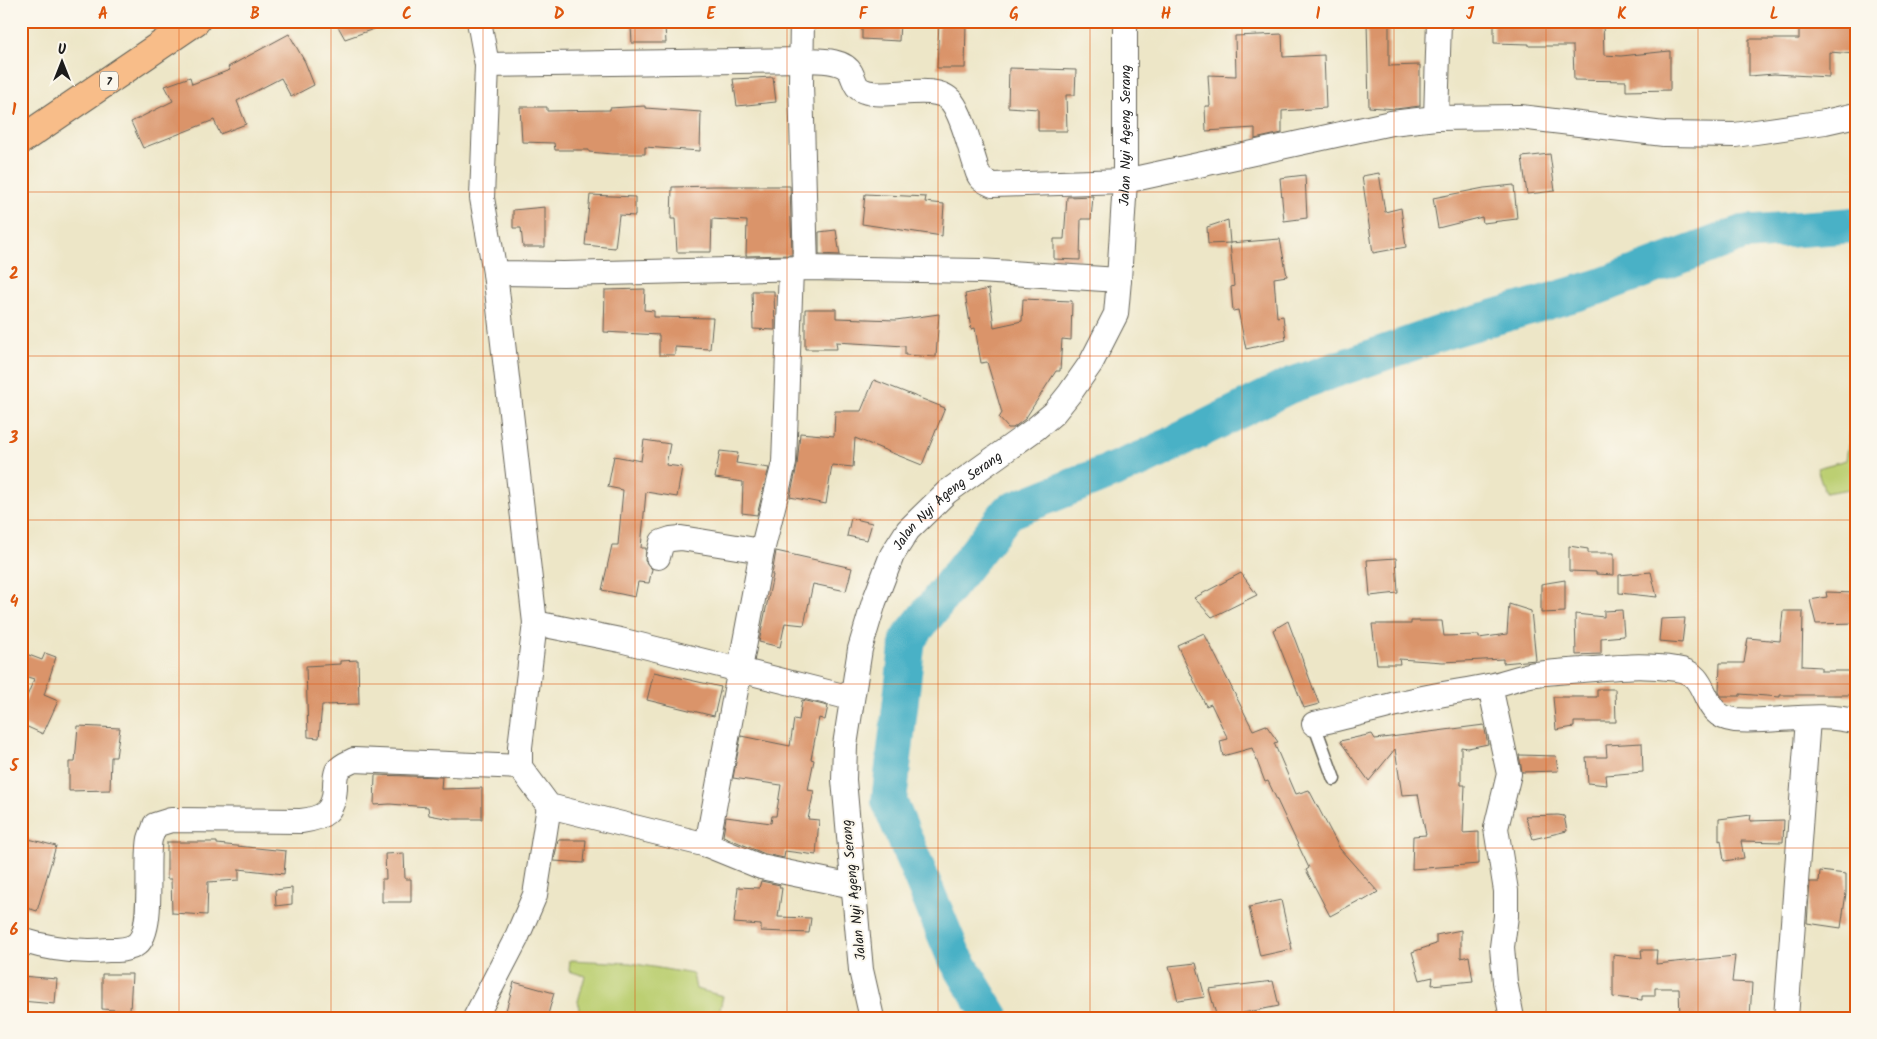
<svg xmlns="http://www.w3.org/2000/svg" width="1877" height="1039" viewBox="0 0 1877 1039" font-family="Kalam,sans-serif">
	<rect width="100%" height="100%" fill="#fbf7ec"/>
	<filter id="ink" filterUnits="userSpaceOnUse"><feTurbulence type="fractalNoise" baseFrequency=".02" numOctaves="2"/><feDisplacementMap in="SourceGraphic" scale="10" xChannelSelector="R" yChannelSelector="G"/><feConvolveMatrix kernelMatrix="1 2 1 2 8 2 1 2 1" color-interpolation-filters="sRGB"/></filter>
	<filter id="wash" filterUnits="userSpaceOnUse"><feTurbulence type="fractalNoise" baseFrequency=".0096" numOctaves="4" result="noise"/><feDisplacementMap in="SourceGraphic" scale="20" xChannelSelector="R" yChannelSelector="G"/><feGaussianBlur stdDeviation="1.12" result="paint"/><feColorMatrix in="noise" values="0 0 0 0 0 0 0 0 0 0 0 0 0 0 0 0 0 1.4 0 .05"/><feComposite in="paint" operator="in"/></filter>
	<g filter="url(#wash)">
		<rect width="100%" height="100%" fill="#ede6c7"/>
		<g fill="#bccf72" stroke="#6c7647">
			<polygon points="1850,433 1856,433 1856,488 1825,493 1817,468 1846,460"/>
			<polygon points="570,960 630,963 693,974 696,989 723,996 718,1018 580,1018 578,1001 585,976 569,971"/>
		</g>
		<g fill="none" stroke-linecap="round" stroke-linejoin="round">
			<polyline stroke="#48b1c6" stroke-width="36" points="992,1018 953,954 889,801 908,639 1008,512 1144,458 1289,386 1444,332 1598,287 1743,233 1856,225"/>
		</g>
		<g id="blocks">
			<g fill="#da946a">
				<polygon points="335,21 388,21 388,24 345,39"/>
				<polygon points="862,21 900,21 899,41 862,39"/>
				<polygon points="1367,21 1389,21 1389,66 1420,65 1420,106 1396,109 1369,107"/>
				<polygon points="1494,21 1603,21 1604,55 1621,56 1670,51 1670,90 1626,91 1626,81 1574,80 1573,46 1529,46 1529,44 1494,43"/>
				<polygon points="1840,21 1856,21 1856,54 1829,52 1829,77 1774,74 1749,76 1749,39 1799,39 1799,26 1840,25"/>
				<polygon points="939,22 966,24 965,68 937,68"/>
				<polygon points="631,26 665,26 666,43 632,43"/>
				<polygon points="289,34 305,62 314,85 291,97 281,78 237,101 246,124 220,134 214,120 143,148 131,122 173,101 165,86 190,77 192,84 230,70 228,67"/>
				<polygon points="1282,34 1283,57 1324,55 1326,108 1282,111 1282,133 1255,139 1255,128 1206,131 1205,106 1210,106 1208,75 1236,76 1235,36"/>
				<polygon points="1009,68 1076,70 1075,95 1066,95 1067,131 1038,131 1038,109 1008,107"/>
				<polygon points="773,77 776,102 737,106 733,79"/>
				<polygon points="645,106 645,108 701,112 700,151 645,147 645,154 612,154 589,152 589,150 555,150 554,143 522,142 520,107 547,107 547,111 610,110 610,108"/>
				<polygon points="1550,154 1555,191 1527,194 1522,157"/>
				<polygon points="1379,173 1385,212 1401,208 1406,247 1373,253 1362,176"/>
				<polygon points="1305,175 1307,218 1284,221 1280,178"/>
				<polygon points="1514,185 1517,219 1483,223 1482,217 1438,228 1433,198 1484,188"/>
				<polygon points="713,186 790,186 792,255 746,256 747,221 712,219 711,252 677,252 675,219 671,219 672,187"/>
				<polygon points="865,194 926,197 925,202 944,204 942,236 862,224"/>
				<polygon points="590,195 635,197 635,216 619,215 615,248 585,245"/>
				<polygon points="1093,196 1091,219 1081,219 1080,260 1054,259 1054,239 1064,239 1067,197"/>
				<polygon points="545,207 545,247 523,247 521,228 513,228 513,210"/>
				<polygon points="1228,220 1230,243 1208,244 1207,227"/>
				<polygon points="836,230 840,255 819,254 819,232"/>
				<polygon points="1280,239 1287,276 1274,278 1277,317 1283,316 1286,340 1246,349 1238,310 1233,311 1231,287 1234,286 1230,243"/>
				<polygon points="645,289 644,310 654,311 654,317 713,318 710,349 675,347 675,355 659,355 659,335 604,332 605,290"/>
				<polygon points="989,289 994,327 1022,321 1023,299 1072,301 1071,340 1062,339 1060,371 1056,371 1025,419 1013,428 1008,428 999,418 1002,413 987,362 981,363 975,328 971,329 965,294"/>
				<polygon points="752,291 774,291 775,330 753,329"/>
				<polygon points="805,309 836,309 836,318 896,320 939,314 936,357 905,355 905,346 836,342 837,349 805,349"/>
				<polygon points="874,380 945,408 922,465 855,438 853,467 832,465 826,504 790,497 797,466 800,433 834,436 835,411 861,411"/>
				<polygon points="644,440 670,444 666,465 682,467 677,497 646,492 641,548 646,548 645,561 652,569 649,583 638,582 635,597 602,590 612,545 618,545 623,490 608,487 614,456 641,461"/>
				<polygon points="720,451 738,453 736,463 769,468 757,515 742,513 743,482 715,478"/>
				<polygon points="851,518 872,523 867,540 847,536"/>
				<polygon points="1569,546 1588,549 1588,553 1614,553 1614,575 1596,574 1596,572 1569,571"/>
				<polygon points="776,551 852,568 846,591 813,584 804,625 785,623 780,647 759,642 773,575 772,575"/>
				<polygon points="1396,558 1398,593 1370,596 1367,560"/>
				<polygon points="1651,572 1657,597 1619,593 1619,575"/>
				<polygon points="1241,573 1257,595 1212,617 1194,598"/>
				<polygon points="1565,580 1565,612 1541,613 1541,584"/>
				<polygon points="1826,592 1856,593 1856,623 1816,624 1810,600 1827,597"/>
				<polygon points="1509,604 1531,611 1536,660 1503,663 1503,659 1443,662 1399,659 1400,664 1377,664 1372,624 1411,624 1411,621 1442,621 1444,636 1479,635 1479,638 1507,634"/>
				<polygon points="1622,610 1624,636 1601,638 1601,654 1576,655 1575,614 1604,617 1604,611"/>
				<polygon points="1783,611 1803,611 1802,666 1821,667 1821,671 1853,671 1856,695 1780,695 1780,697 1740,694 1740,696 1721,696 1719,692 1720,663 1744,663 1748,638 1780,641"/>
				<polygon points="1685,618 1682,643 1659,641 1661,619"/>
				<polygon points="1288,621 1319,704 1304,708 1273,630"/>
				<polygon points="1204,633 1253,730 1266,725 1278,742 1274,743 1296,794 1309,790 1340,849 1378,892 1363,901 1362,899 1330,916 1306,870 1309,868 1268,781 1265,782 1252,748 1223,756 1220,741 1228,739 1211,704 1206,706 1177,645"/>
				<polygon points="21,652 42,660 45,653 56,657 44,695 58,701 43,734 21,724 21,711 34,679 21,675"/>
				<polygon points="358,660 359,704 322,705 319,738 308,737 306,666 340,664 340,661"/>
				<polygon points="654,672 721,687 714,716 647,700"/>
				<polygon points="1597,689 1615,689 1616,722 1574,722 1574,727 1556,730 1553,697 1597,697"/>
				<polygon points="802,700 828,706 825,720 819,718 811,759 814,760 808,790 814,791 808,819 819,820 816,855 785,851 784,858 765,854 723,836 726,817 771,823 772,816 776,816 781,785 733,778 741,736 790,746 794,719 799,720"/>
				<polygon points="1484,725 1488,744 1468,748 1461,747 1461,785 1465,785 1463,833 1479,832 1479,864 1412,869 1413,836 1426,835 1418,794 1402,795 1395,749 1369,781 1340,741 1372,734 1375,739"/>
				<polygon points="78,726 120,728 116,757 111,757 110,790 69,791 69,762 75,762"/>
				<polygon points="1642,743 1643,772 1606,775 1607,785 1588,783 1586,757 1607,757 1606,745"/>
				<polygon points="1519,755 1556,756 1558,771 1522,772"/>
				<polygon points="375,775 442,777 441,789 482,788 482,819 451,819 429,815 428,807 390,804 374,805"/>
				<polygon points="1558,815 1564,816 1567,831 1533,839 1525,816"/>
				<polygon points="1751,815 1750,821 1784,820 1783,842 1741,841 1744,858 1724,861 1721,840 1719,841 1719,819"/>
				<polygon points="21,837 56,846 37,911 21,906"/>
				<polygon points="558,840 586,840 584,863 554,861"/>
				<polygon points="167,842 217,842 217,844 286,851 284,874 239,869 239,880 208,882 207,915 172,913 171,879 167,879"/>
				<polygon points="404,853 405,879 411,879 411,902 382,902 382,879 386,879 385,854"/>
				<polygon points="1820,871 1846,874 1846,893 1841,928 1807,923 1810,882 1819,882"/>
				<polygon points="761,881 780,885 779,888 782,888 778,917 811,918 809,933 761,931 761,925 734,923 738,887 759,888"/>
				<polygon points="292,888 292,904 276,906 275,890"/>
				<polygon points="1281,900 1292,949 1260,956 1249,907"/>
				<polygon points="1461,930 1461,958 1469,956 1473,981 1432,985 1433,977 1420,980 1412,952 1436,944 1436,935"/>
				<polygon points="1641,950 1657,950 1656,964 1735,956 1732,982 1752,983 1750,1018 1680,1018 1679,988 1655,988 1655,996 1642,996 1642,1000 1613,997 1613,955 1642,958"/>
				<polygon points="1196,963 1205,997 1178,1001 1169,966"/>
				<polygon points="102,974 132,974 130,1011 102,1009"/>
				<polygon points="21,976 57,979 55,1004 21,1001"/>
				<polygon points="1273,981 1279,1006 1243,1013 1244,1018 1217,1018 1209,989"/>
				<polygon points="514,982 554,993 547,1018 519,1018 505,1014"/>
			</g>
		</g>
	</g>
	<g filter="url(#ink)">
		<use href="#blocks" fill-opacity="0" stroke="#656358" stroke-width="1"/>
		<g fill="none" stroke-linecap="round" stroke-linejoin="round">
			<g stroke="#656358" stroke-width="15">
				<polyline id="lane" points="1314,724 1334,779"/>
			</g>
			<g stroke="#656358" stroke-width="26">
				<g id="street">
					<polyline points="479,21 487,65 482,198 495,273 563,274 806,268 980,271 1119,280"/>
					<polyline points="802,21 801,83 806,268"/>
					<path d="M487 65 802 60C816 61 843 58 851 73 855 81 855 88 864 91 886 100 936 81 952 102 963 117 969 145 975 163 976 167 977 173 980 177 983 181 988 183 993 185L1125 181 1391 123 1436 118 1520 117 1664 134 1735 135 1825 122 1856 115"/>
					<polyline points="1436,118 1439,21"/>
					<polyline points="791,269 784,463 762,551 707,845 761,867 853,886"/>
					<polyline points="495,273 535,623"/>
					<polyline points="658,557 662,542 671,539 681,538 762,551"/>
					<polyline points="1490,686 1509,774 1496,828 1506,891 1506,916 1502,947 1505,982 1512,1018"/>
					<path d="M1314 724C1348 717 1381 707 1414 700 1439 694 1464 691 1489 686 1505 683 1520 676 1536 674 1551 672 1567 671 1582 670 1615 667 1643 664 1676 669 1713 673 1697 716 1735 720 1773 723 1820 711 1856 722"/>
					<polyline points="707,845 549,806 520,767 520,747 535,623 620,640 851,698"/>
					<path d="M21 940C50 949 77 953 108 950 116 950 130 950 137 944 155 929 145 863 150 839 151 835 154 830 155 825L171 820 301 821C324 818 334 812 335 787 335 782 335 776 337 771 341 765 348 763 354 760L520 767"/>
					<polyline points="475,1018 516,939 535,895 549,806"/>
					<path id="s1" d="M872 1018 861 970 844 780 845 745 860 649 874 602 892 555 908 530 947 492 1035 429 1054 413 1070 393 1091 363 1116 314 1119 280 1125 181V21"/>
					<polyline points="1786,1018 1808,719"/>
				</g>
			</g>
			<g stroke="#656358" stroke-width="30">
				<polyline id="highway" points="21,140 196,21"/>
			</g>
			<use href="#lane" stroke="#fff" stroke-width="12"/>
			<use href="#street" stroke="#fff" stroke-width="24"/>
			<use href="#highway" stroke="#f8bd89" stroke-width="28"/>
		</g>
	</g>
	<path fill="none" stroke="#de560d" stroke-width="1" stroke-opacity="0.55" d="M179 21V1018M331 21V1018M483 21V1018M635 21V1018M787 21V1018M938 21V1018M1090 21V1018M1242 21V1018M1394 21V1018M1546 21V1018M1698 21V1018M21 192H1856M21 356H1856M21 520H1856M21 684H1856M21 848H1856"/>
	<g text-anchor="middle" stroke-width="4" stroke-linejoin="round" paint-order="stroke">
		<rect fill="#fbf7ec" stroke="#5f5e5a" stroke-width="1" x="100" y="71.5" width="18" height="19" rx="4"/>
		<g font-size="12" font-weight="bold" fill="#1c1c1c">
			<text x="109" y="85">7</text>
		</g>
		<g font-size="14" fill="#1c1c1c" stroke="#fbf7ec">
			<text dy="5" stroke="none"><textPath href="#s1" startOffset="985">Jalan Nyi Ageng Serang</textPath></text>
			<text dy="5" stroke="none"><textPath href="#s1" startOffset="550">Jalan Nyi Ageng Serang</textPath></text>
			<text transform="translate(853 890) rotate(-96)" y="5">Jalan Nyi Ageng Serang</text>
		</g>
	</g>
	<rect width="1877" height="1039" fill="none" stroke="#fbf7ec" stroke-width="55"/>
	<g transform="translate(62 62)" stroke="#fbf7ec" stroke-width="4" paint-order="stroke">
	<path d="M0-4L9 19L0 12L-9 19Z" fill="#1c1c1c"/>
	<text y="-8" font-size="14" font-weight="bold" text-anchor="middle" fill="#1c1c1c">U</text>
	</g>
	<rect x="28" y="28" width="1822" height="984" fill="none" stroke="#de560d" stroke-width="2"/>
	<g font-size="16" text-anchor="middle" font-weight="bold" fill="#de560d">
		<text x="103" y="19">A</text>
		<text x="255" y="19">B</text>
		<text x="407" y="19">C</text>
		<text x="559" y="19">D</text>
		<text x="711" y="19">E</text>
		<text x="863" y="19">F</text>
		<text x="1014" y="19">G</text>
		<text x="1166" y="19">H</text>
		<text x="1318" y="19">I</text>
		<text x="1470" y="19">J</text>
		<text x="1622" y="19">K</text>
		<text x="1774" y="19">L</text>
		<text x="14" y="115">1</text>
		<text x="14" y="279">2</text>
		<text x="14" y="443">3</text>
		<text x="14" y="607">4</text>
		<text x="14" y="771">5</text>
		<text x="14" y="935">6</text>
	</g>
</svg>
